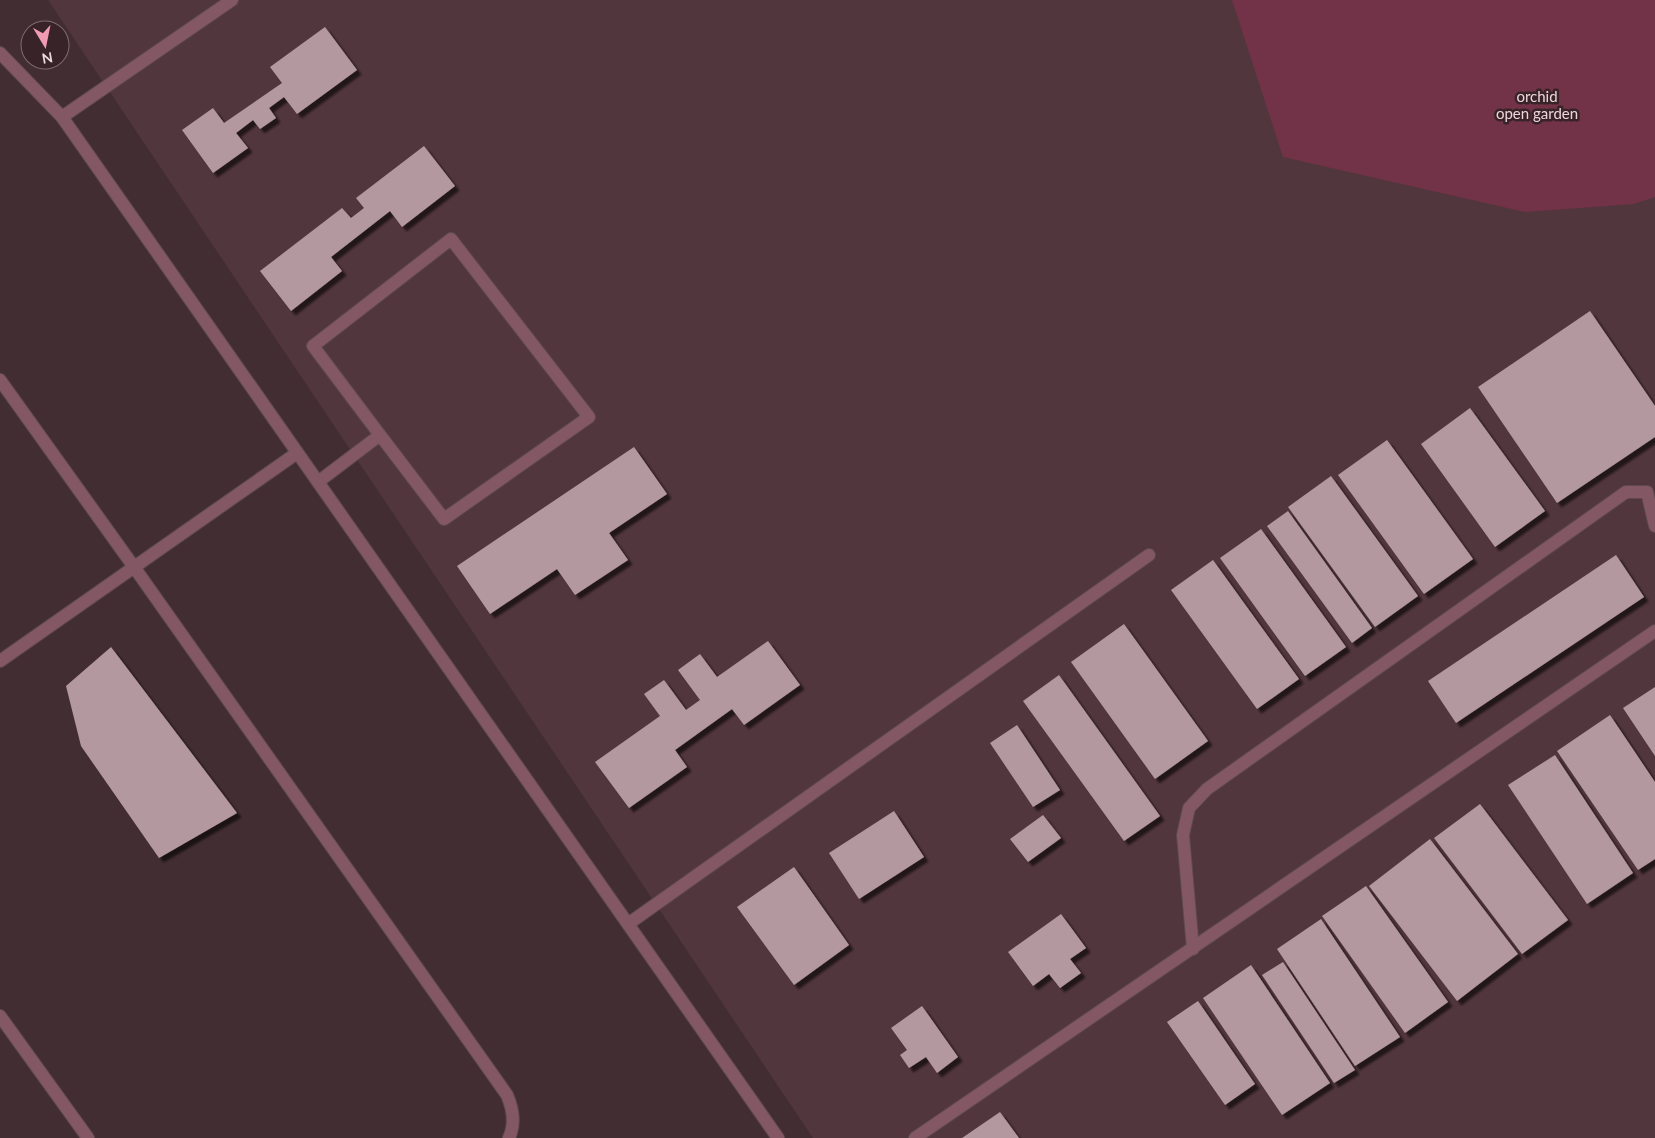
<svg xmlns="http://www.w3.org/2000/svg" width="1655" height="1138" viewBox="0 0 1655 1138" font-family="Lato,sans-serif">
	<defs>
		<filter id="shadow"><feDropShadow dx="4.5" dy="4.5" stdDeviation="1" flood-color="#0009"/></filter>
	</defs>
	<rect width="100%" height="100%" fill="#422d32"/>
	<polygon fill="#52363d" points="48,0 1655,0 1655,1138 813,1138"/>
	<polygon fill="#723247" points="1232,0 1655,0 1655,197 1634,204 1525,212 1283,157"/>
	<g fill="#b3999f" filter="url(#shadow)">
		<polygon points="325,27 357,70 297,114 284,97 269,108 276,118 260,129 253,120 236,133 248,148 213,173 182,130 213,108 224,123 282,83 270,67"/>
		<polygon points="424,146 455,186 402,227 390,211 331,257 342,271 291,311 260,271 342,208 351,218 364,208 356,198"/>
		<polygon points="1590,311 1655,406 1655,437 1557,503 1478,387"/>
		<polygon points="1470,408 1545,511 1495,547 1421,444"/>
		<polygon points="1387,440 1473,559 1424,594 1338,475"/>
		<polygon points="634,447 667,494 609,533 628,560 575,595 557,569 490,614 457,566"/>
		<polygon points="1331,476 1418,596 1375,627 1288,507"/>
		<polygon points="1288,511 1372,628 1352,643 1267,526"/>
		<polygon points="1261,529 1346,647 1305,676 1220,558"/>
		<polygon points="1616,555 1644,597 1456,723 1428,681"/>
		<polygon points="1213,560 1299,679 1257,709 1171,590"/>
		<polygon points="1124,624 1208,741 1155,779 1071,662"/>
		<polygon points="768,641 800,685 744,725 732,709 675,750 687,767 629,808 595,762 660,716 644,694 664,680 686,710 700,700 678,670 700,654 717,677"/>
		<polygon points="111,647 237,813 159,858 81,746 66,686"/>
		<polygon points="1059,675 1160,816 1124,841 1023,701"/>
		<polygon points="1655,687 1655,756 1623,708"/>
		<polygon points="1610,715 1655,782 1655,859 1638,870 1557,751"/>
		<polygon points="1017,725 1060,790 1033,807 990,743"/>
		<polygon points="1555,755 1633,873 1587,904 1508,785"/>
		<polygon points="1480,804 1568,920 1522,954 1434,838"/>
		<polygon points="894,811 924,857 859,899 829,853"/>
		<polygon points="1043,815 1061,838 1028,862 1010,839"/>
		<polygon points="1430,839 1518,954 1457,1001 1369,886"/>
		<polygon points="794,867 849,945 794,985 737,907"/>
		<polygon points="1366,886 1448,1002 1405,1033 1322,916"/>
		<polygon points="1061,914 1086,948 1070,959 1081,973 1060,988 1049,974 1033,986 1008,952"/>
		<polygon points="1321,919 1400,1037 1355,1066 1277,949"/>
		<polygon points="1283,962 1355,1070 1334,1083 1262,975"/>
		<polygon points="1251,965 1330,1083 1282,1115 1203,998"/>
		<polygon points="1198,1001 1255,1084 1225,1105 1167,1022"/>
		<polygon points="922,1006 958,1057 937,1073 926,1057 909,1068 900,1055 907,1050 891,1028"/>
		<polygon points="1000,1112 1019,1138 962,1138"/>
	</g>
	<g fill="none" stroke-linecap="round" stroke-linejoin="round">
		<g stroke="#5d494e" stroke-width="14">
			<g id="lane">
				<polyline points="62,117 232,0"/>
				<polyline points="318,482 380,435 444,519 589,417 451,239 313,346 380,435"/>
				<polyline points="628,924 1149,555"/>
				<polyline points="1193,949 1183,835 1189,808 1207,789 1626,492 1647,492 1655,526"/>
				<polyline points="915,1138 1655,631"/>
			</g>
		</g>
		<g stroke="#5d494e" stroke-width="14">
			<g id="street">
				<polyline points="0,53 62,117 778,1138"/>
				<path d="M0 380 134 567 507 1095C513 1109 516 1123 509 1138"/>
				<polyline points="0,661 297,453"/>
				<polyline points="0,1016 88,1138"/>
			</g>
		</g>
		<use href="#lane" stroke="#835864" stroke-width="12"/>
		<use href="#street" stroke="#835864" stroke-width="12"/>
	</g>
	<g text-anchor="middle" stroke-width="5" stroke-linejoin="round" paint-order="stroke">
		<g font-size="15" fill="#f0d4db" stroke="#372328">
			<text x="1537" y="102">orchid<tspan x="1537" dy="17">open garden</tspan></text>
		</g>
	</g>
	<g transform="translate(45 45) rotate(170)"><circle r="24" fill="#372328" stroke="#7f6d71"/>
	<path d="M0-4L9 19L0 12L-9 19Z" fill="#f19ab3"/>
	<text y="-8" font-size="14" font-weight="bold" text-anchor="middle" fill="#eadcdf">N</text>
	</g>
</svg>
